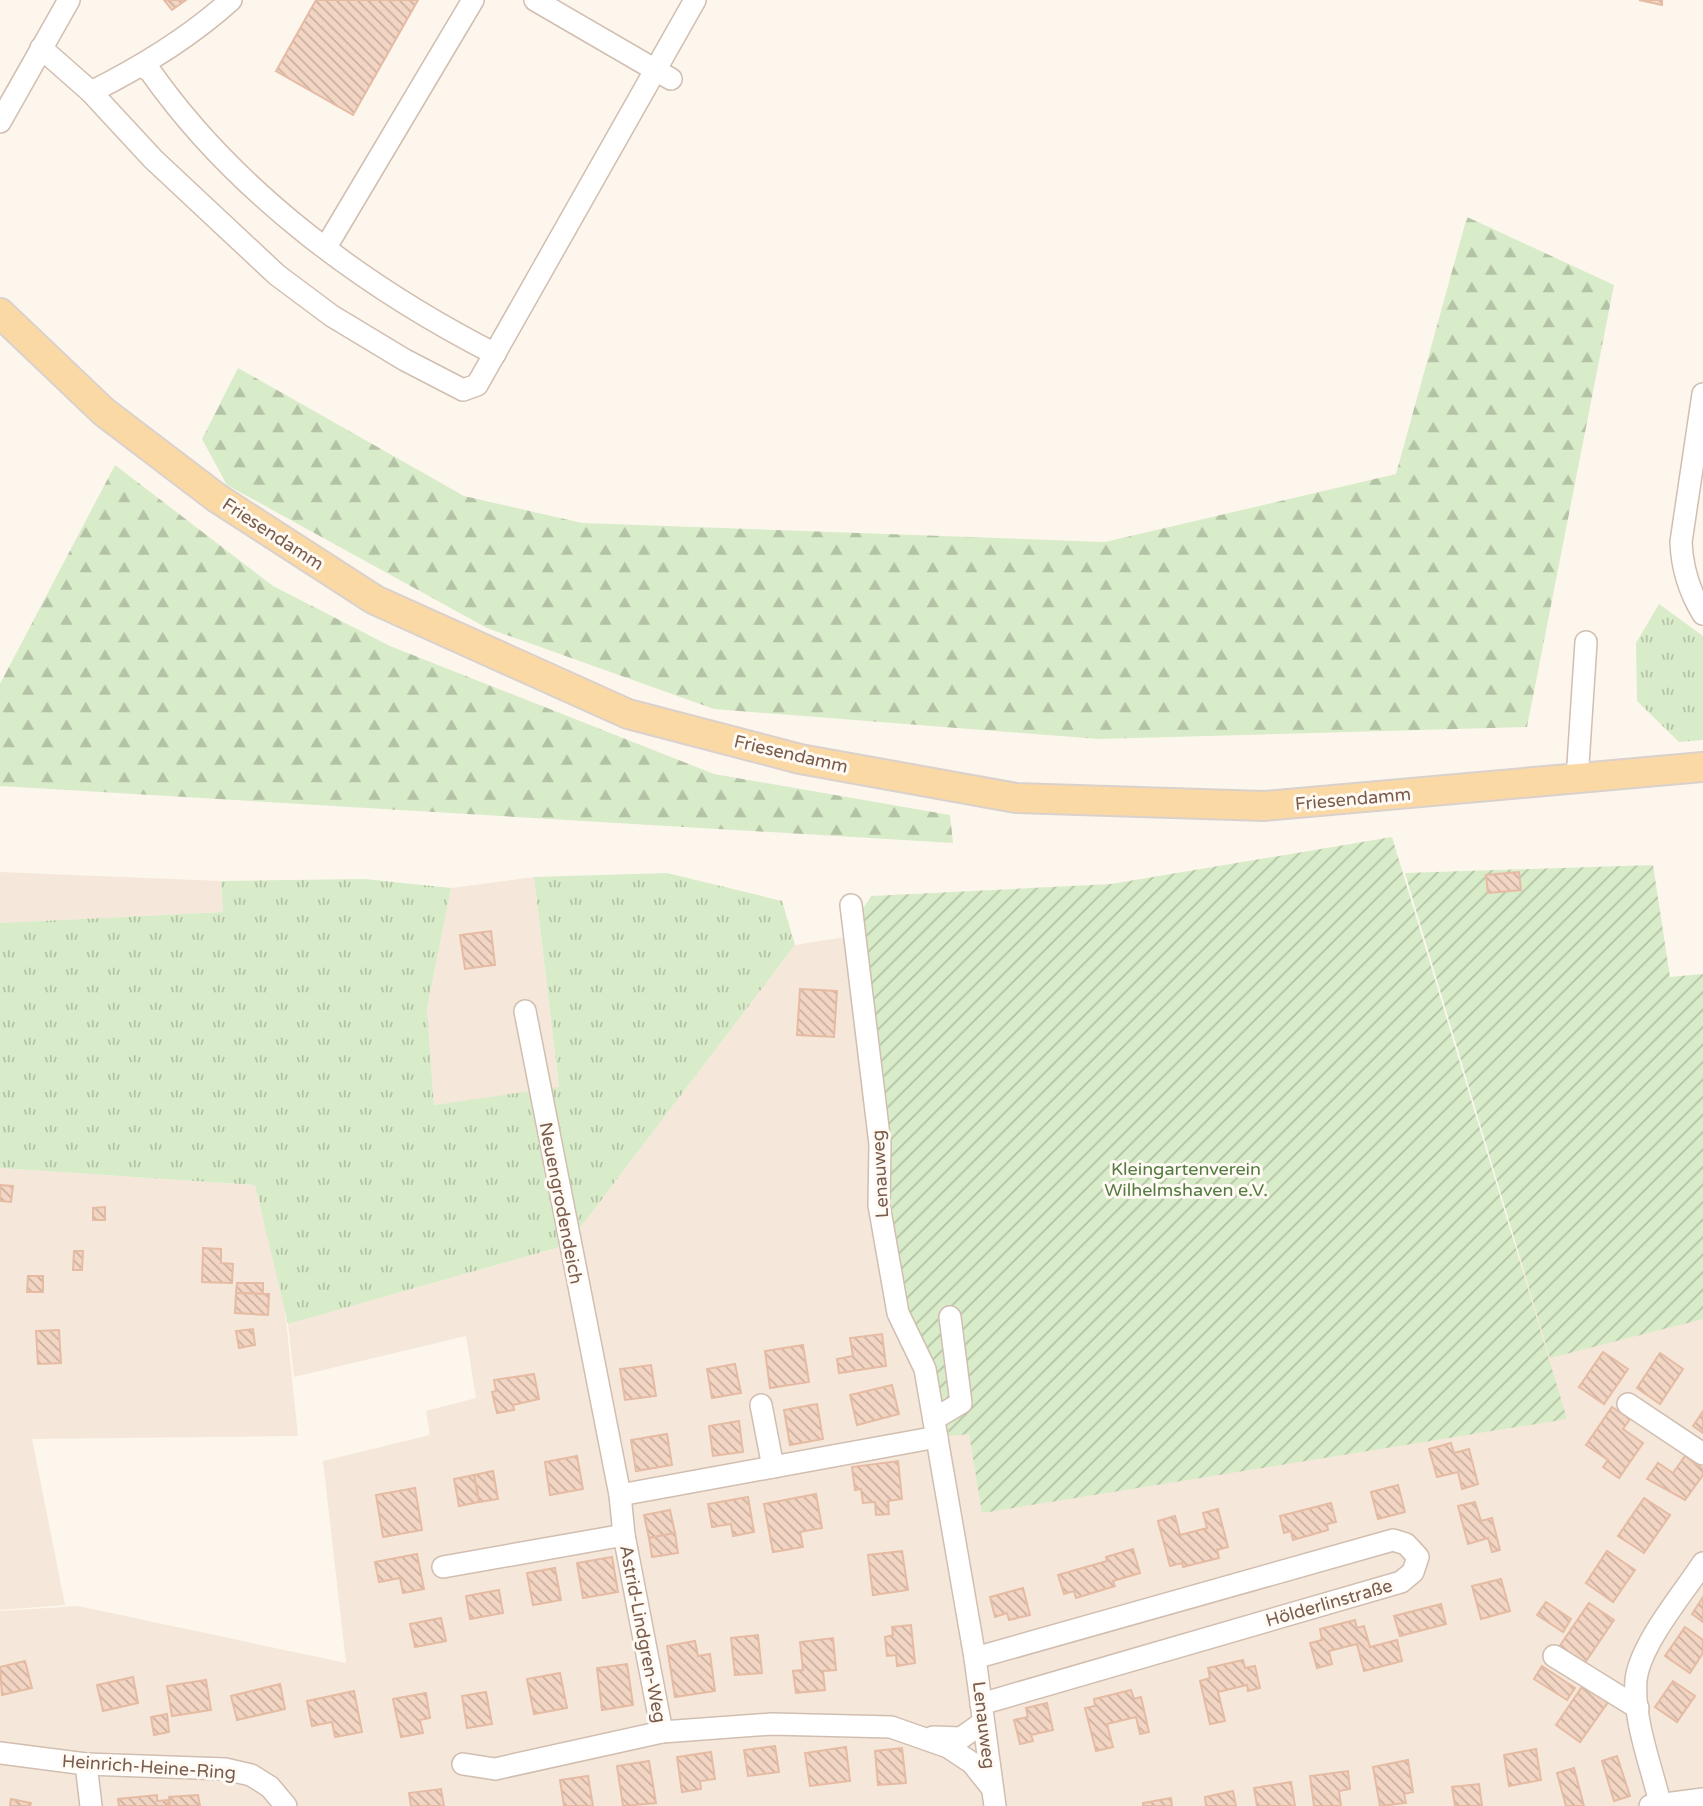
<svg xmlns="http://www.w3.org/2000/svg" width="1703" height="1806" viewBox="0 0 1703 1806" font-family="'Varela Round',sans-serif">
	<defs>
		<pattern id="grass-tufts" width="24" height="20" patternUnits="userSpaceOnUse" patternTransform="scale(1.75)"><rect width="24" height="20" fill="#d8ecc9"/><path d="M3 7l-1-3M5 7V3M7 7l1-3M15 17l-1-3M17 17v-4M19 17l1-3" fill="none" stroke="#b4c2a5"/></pattern>
		<pattern id="forest-firs" width="22" height="20" patternUnits="userSpaceOnUse" patternTransform="scale(1.75)"><rect width="22" height="20" fill="#d8ecc9"/><path d="M5 1l3.5 6h-7zM16 11l3.5 6h-7z" fill="#b4c2a5"/></pattern>
		<pattern id="garden-furrows" width="10" height="10" patternUnits="userSpaceOnUse" patternTransform="scale(1.75)"><rect width="10" height="10" fill="#d8ecc9"/><path d="M-1 1l2-2M0 10L10 0M9 11l2-2" fill="none" stroke="#b4c2a5"/></pattern>
		<pattern id="building-back-hatch" width="6" height="6" patternUnits="userSpaceOnUse" patternTransform="scale(1.75)"><rect width="6" height="6" fill="#f3d5c3"/><path d="M-1 5l2 2M0 0l6 6M5-1l2 2" fill="none" stroke="#cab0a1"/></pattern>
	</defs>
	<rect width="100%" height="100%" fill="#fdf6ec"/>
	<g fill="#f5e8da">
		<polygon points="1385,852 1549,1348 1703,1312 1703,1806 0,1806 0,1611 78,1606 346,1663 323,1461 430,1435 426,1411 476,1398 466,1336 294,1377 288,1324 567,1245 795,945"/>
		<polygon points="0,872 221,881 223,912 0,923"/>
		<polygon points="534,877 559,1088 434,1105 427,1009 451,888"/>
		<polygon points="0,1168 255,1185 285,1310 298,1436 32,1439 65,1605 0,1610"/>
	</g>
	<g fill="url(#grass-tufts)">
		<polygon points="1659,604 1703,636 1703,740 1679,742 1637,701 1636,643"/>
		<polygon points="667,873 782,901 795,945 567,1245 288,1324 255,1185 0,1168 0,923 223,912 221,881 365,879 451,888 427,1009 434,1105 559,1087 534,877"/>
	</g>
	<g fill="url(#forest-firs)">
		<polygon points="1467,217 1614,285 1527,727 1098,739 714,709 487,628 227,485 202,439 238,368 464,496 582,523 1105,542 1396,474"/>
		<polygon points="115,465 273,586 390,646 714,774 950,815 953,843 0,786 0,684"/>
	</g>
	<g fill="url(#garden-furrows)">
		<polygon points="1392,837 1567,1419 982,1513 969,1434 950,1436 901,1294 860,912 872,896 1111,884"/>
		<polygon points="1653,865 1670,977 1703,974 1703,1319 1550,1358 1405,873"/>
	</g>
	<g fill="url(#building-back-hatch)" stroke="#e6bba3" stroke-width="2">
		<polygon points="164,0 186,0 172,10"/>
		<polygon points="316,0 418,0 353,115 276,71"/>
		<polygon points="1639,0 1662,0 1662,5"/>
		<polygon points="1519,872 1521,890 1488,893 1486,875"/>
		<polygon points="491,931 495,965 465,969 460,935"/>
		<polygon points="800,989 837,991 834,1037 797,1035"/>
		<polygon points="0,1185 13,1186 11,1202 0,1201"/>
		<polygon points="105,1207 105,1220 93,1220 93,1208"/>
		<polygon points="203,1248 221,1249 221,1263 233,1264 232,1283 202,1282"/>
		<polygon points="74,1251 83,1251 82,1270 73,1270"/>
		<polygon points="28,1276 43,1276 43,1292 27,1292"/>
		<polygon points="237,1283 263,1283 263,1294 236,1293"/>
		<polygon points="236,1293 269,1294 268,1315 235,1313"/>
		<polygon points="253,1329 255,1345 239,1348 236,1331"/>
		<polygon points="59,1330 61,1363 38,1364 36,1331"/>
		<polygon points="882,1334 886,1366 839,1373 837,1359 853,1356 850,1338"/>
		<polygon points="803,1345 809,1382 770,1388 765,1351"/>
		<polygon points="1603,1352 1628,1369 1604,1404 1579,1387"/>
		<polygon points="1660,1353 1683,1369 1660,1404 1637,1388"/>
		<polygon points="735,1364 741,1393 712,1398 707,1369"/>
		<polygon points="651,1365 656,1396 625,1400 620,1369"/>
		<polygon points="534,1374 539,1399 513,1405 514,1410 497,1413 492,1392 496,1391 494,1380"/>
		<polygon points="892,1385 899,1414 857,1425 850,1395"/>
		<polygon points="817,1404 823,1439 790,1445 784,1410"/>
		<polygon points="1612,1407 1630,1419 1623,1429 1643,1443 1619,1478 1603,1467 1608,1460 1586,1445"/>
		<polygon points="1703,1411 1703,1433 1693,1426"/>
		<polygon points="739,1421 743,1452 713,1456 709,1426"/>
		<polygon points="667,1434 672,1465 636,1471 631,1440"/>
		<polygon points="1451,1443 1454,1453 1469,1449 1478,1484 1462,1489 1458,1472 1437,1477 1429,1449"/>
		<polygon points="577,1456 583,1489 550,1495 545,1462"/>
		<polygon points="1685,1456 1703,1469 1703,1475 1685,1500 1647,1479 1658,1463 1673,1473"/>
		<polygon points="898,1461 902,1499 888,1501 889,1514 876,1515 875,1502 863,1503 861,1489 855,1490 852,1467"/>
		<polygon points="493,1471 498,1499 479,1502 474,1475"/>
		<polygon points="474,1475 479,1502 459,1506 454,1479"/>
		<polygon points="1398,1485 1405,1512 1378,1519 1371,1492"/>
		<polygon points="415,1488 422,1530 383,1537 376,1495"/>
		<polygon points="816,1494 822,1528 800,1532 803,1547 773,1552 764,1504"/>
		<polygon points="748,1497 754,1532 733,1536 731,1524 712,1527 708,1504"/>
		<polygon points="1644,1498 1670,1515 1644,1553 1618,1536"/>
		<polygon points="1475,1502 1481,1521 1492,1518 1500,1550 1492,1552 1488,1538 1468,1544 1458,1506"/>
		<polygon points="1331,1503 1336,1522 1327,1524 1328,1530 1293,1540 1291,1531 1284,1533 1280,1516"/>
		<polygon points="1218,1509 1228,1547 1217,1550 1219,1558 1183,1567 1182,1563 1170,1566 1158,1521 1175,1516 1180,1535 1207,1528 1203,1513"/>
		<polygon points="670,1510 675,1533 649,1538 644,1515"/>
		<polygon points="675,1533 678,1553 652,1557 649,1538"/>
		<polygon points="1133,1549 1140,1573 1113,1581 1115,1586 1076,1598 1074,1591 1064,1594 1058,1575 1107,1561 1106,1557"/>
		<polygon points="902,1551 908,1590 873,1595 868,1555"/>
		<polygon points="1607,1551 1635,1570 1613,1602 1586,1583"/>
		<polygon points="417,1554 424,1589 403,1593 400,1578 379,1582 375,1562"/>
		<polygon points="612,1557 618,1592 583,1598 577,1563"/>
		<polygon points="555,1568 561,1600 533,1605 527,1573"/>
		<polygon points="1501,1579 1510,1611 1481,1619 1472,1586"/>
		<polygon points="1023,1588 1030,1615 1009,1620 1007,1613 995,1617 990,1597"/>
		<polygon points="499,1590 503,1613 470,1619 466,1596"/>
		<polygon points="1703,1597 1703,1622 1692,1614"/>
		<polygon points="1546,1602 1571,1619 1563,1632 1537,1615"/>
		<polygon points="1589,1603 1614,1620 1582,1667 1557,1650"/>
		<polygon points="1441,1604 1446,1624 1400,1636 1394,1616"/>
		<polygon points="441,1618 446,1641 415,1647 410,1624"/>
		<polygon points="1355,1620 1357,1628 1364,1626 1370,1647 1397,1640 1402,1661 1364,1671 1357,1644 1329,1651 1332,1664 1317,1668 1310,1643 1322,1640 1320,1629"/>
		<polygon points="911,1625 915,1663 897,1666 896,1655 887,1656 885,1637 893,1635 892,1627"/>
		<polygon points="1685,1627 1703,1640 1703,1653 1690,1673 1665,1656"/>
		<polygon points="758,1635 762,1673 735,1675 731,1638"/>
		<polygon points="833,1638 836,1670 823,1671 825,1690 796,1693 793,1671 803,1670 800,1642"/>
		<polygon points="695,1641 698,1656 710,1654 715,1691 675,1697 667,1646"/>
		<polygon points="1243,1660 1245,1668 1255,1666 1260,1688 1248,1691 1247,1685 1218,1692 1225,1721 1210,1724 1200,1681 1210,1678 1208,1668"/>
		<polygon points="25,1661 32,1688 2,1695 0,1667"/>
		<polygon points="627,1664 633,1705 602,1710 597,1668"/>
		<polygon points="1542,1666 1575,1688 1567,1700 1534,1679"/>
		<polygon points="560,1673 567,1708 534,1714 527,1679"/>
		<polygon points="133,1677 138,1703 103,1711 97,1685"/>
		<polygon points="206,1680 211,1710 172,1716 167,1686"/>
		<polygon points="1586,1681 1611,1698 1580,1742 1556,1725"/>
		<polygon points="1673,1681 1695,1696 1677,1722 1655,1707"/>
		<polygon points="280,1684 285,1709 237,1720 231,1696"/>
		<polygon points="1131,1690 1134,1699 1141,1697 1149,1732 1140,1734 1136,1717 1107,1724 1113,1747 1096,1751 1085,1708 1095,1706 1094,1699"/>
		<polygon points="354,1691 362,1732 335,1737 332,1722 312,1726 307,1701"/>
		<polygon points="486,1692 492,1724 467,1728 462,1696"/>
		<polygon points="426,1693 430,1718 420,1720 423,1733 401,1737 393,1699"/>
		<polygon points="1047,1703 1053,1730 1031,1735 1033,1741 1020,1744 1014,1720 1028,1717 1026,1708"/>
		<polygon points="167,1714 169,1732 154,1735 151,1717"/>
		<polygon points="775,1746 779,1772 748,1776 744,1750"/>
		<polygon points="846,1747 850,1781 810,1786 805,1753"/>
		<polygon points="902,1748 906,1783 878,1785 875,1751"/>
		<polygon points="1536,1749 1541,1780 1509,1786 1504,1755"/>
		<polygon points="711,1752 715,1779 700,1781 701,1789 682,1792 677,1757"/>
		<polygon points="1617,1756 1630,1796 1614,1801 1602,1761"/>
		<polygon points="1408,1760 1413,1792 1404,1794 1406,1803 1380,1806 1373,1767"/>
		<polygon points="649,1761 656,1803 623,1806 617,1766"/>
		<polygon points="1574,1768 1584,1806 1566,1806 1557,1773"/>
		<polygon points="1348,1771 1350,1789 1339,1791 1341,1806 1314,1806 1310,1776"/>
		<polygon points="588,1776 593,1806 564,1806 560,1780"/>
		<polygon points="1291,1782 1295,1806 1257,1806 1254,1788"/>
		<polygon points="1479,1784 1482,1806 1455,1806 1452,1787"/>
		<polygon points="441,1789 444,1806 411,1806 409,1793"/>
		<polygon points="1233,1791 1236,1806 1206,1806 1205,1797"/>
		<polygon points="157,1795 157,1801 168,1800 168,1806 119,1806 118,1799"/>
		<polygon points="198,1795 200,1806 170,1806 169,1797"/>
		<polygon points="1171,1798 1172,1806 1143,1806 1143,1803"/>
		<polygon points="11,1799 31,1803 30,1806 10,1806"/>
	</g>
	<g fill="none" stroke-linecap="round" stroke-linejoin="round">
		<g stroke="#d1beb0" stroke-width="24">
			<g id="minor">
				<polyline points="535,0 671,79"/>
				<polyline points="41,48 91,92 153,159 277,275 332,316 405,360 463,390 477,385 695,0"/>
				<path d="M142 66 150 71C235 192 364 287 495 354"/>
				<path d="M91 92C141 67 189 38 231 0"/>
				<polyline points="0,122 69,0"/>
				<polyline points="326,247 473,0"/>
				<path d="M1703 394 1681 542C1682 569 1689 591 1703 614"/>
				<polyline points="1577,780 1586,642"/>
				<polyline points="851,905 880,1144 879,1205 898,1313 925,1369 975,1658 995,1806"/>
				<polyline points="525,1011 620,1495 624,1535"/>
				<polyline points="1628,1404 1703,1454"/>
				<polyline points="761,1405 773,1467"/>
				<polyline points="934,1419 961,1403 950,1317"/>
				<polyline points="620,1495 937,1437"/>
				<polyline points="443,1567 624,1535 662,1732"/>
				<polyline points="1554,1656 1638,1708"/>
				<polyline points="975,1658 1393,1540 1406,1544 1418,1557 1413,1572 1401,1582 981,1704"/>
				<polyline points="933,1737 961,1738 982,1723"/>
				<polyline points="0,1753 86,1764 225,1769 251,1775 270,1787 286,1806"/>
				<polyline points="86,1764 91,1806"/>
				<polyline points="463,1764 495,1769 662,1732 772,1724 891,1727 948,1747 972,1763 992,1788"/>
				<path d="M1660 1803C1651 1765 1633 1720 1636 1680 1640 1644 1683 1594 1703 1563"/>
				<polyline points="1650,1806 1703,1799"/>
			</g>
		</g>
		<g stroke="#dad1cd" stroke-width="32">
			<polyline id="major" points="0,313 104,412 217,498 375,600 628,714 800,759 1016,798 1264,806 1703,767"/>
		</g>
		<use href="#minor" stroke="#fff" stroke-width="21"/>
		<use href="#major" stroke="#fbd9a5" stroke-width="28"/>
	</g>
	<g text-anchor="middle" stroke-width="6" stroke-linejoin="round" paint-order="stroke">
		<g font-size="18" fill="#7a5c4d" stroke="#fffaf3">
			<text transform="translate(273 534) rotate(33)" y="6">Friesendamm</text>
			<text transform="translate(791 754) rotate(13)" y="6">Friesendamm</text>
			<text transform="translate(1353 799) rotate(-5)" y="6">Friesendamm</text>
			<text transform="translate(880 1174) rotate(-93)" y="6">Lenauweg</text>
			<text transform="translate(561 1203) rotate(79)" y="6">Neuengrodendeich</text>
			<text transform="translate(1329 1603) rotate(-16)" y="6">Hölderlinstraße</text>
			<text transform="translate(643 1634) rotate(79)" y="6">Astrid-Lindgren-Weg</text>
			<text transform="translate(984 1725) rotate(83)" y="6">Lenauweg</text>
			<text transform="translate(149 1767) rotate(4)" y="6">Heinrich-Heine-Ring</text>
		</g>
		<g font-size="18" fill="#537a41" stroke="#fffaf3">
			<text x="1186" y="1175">Kleingartenverein<tspan x="1186" dy="21">Wilhelmshaven e.V.</tspan></text>
		</g>
	</g>
</svg>
